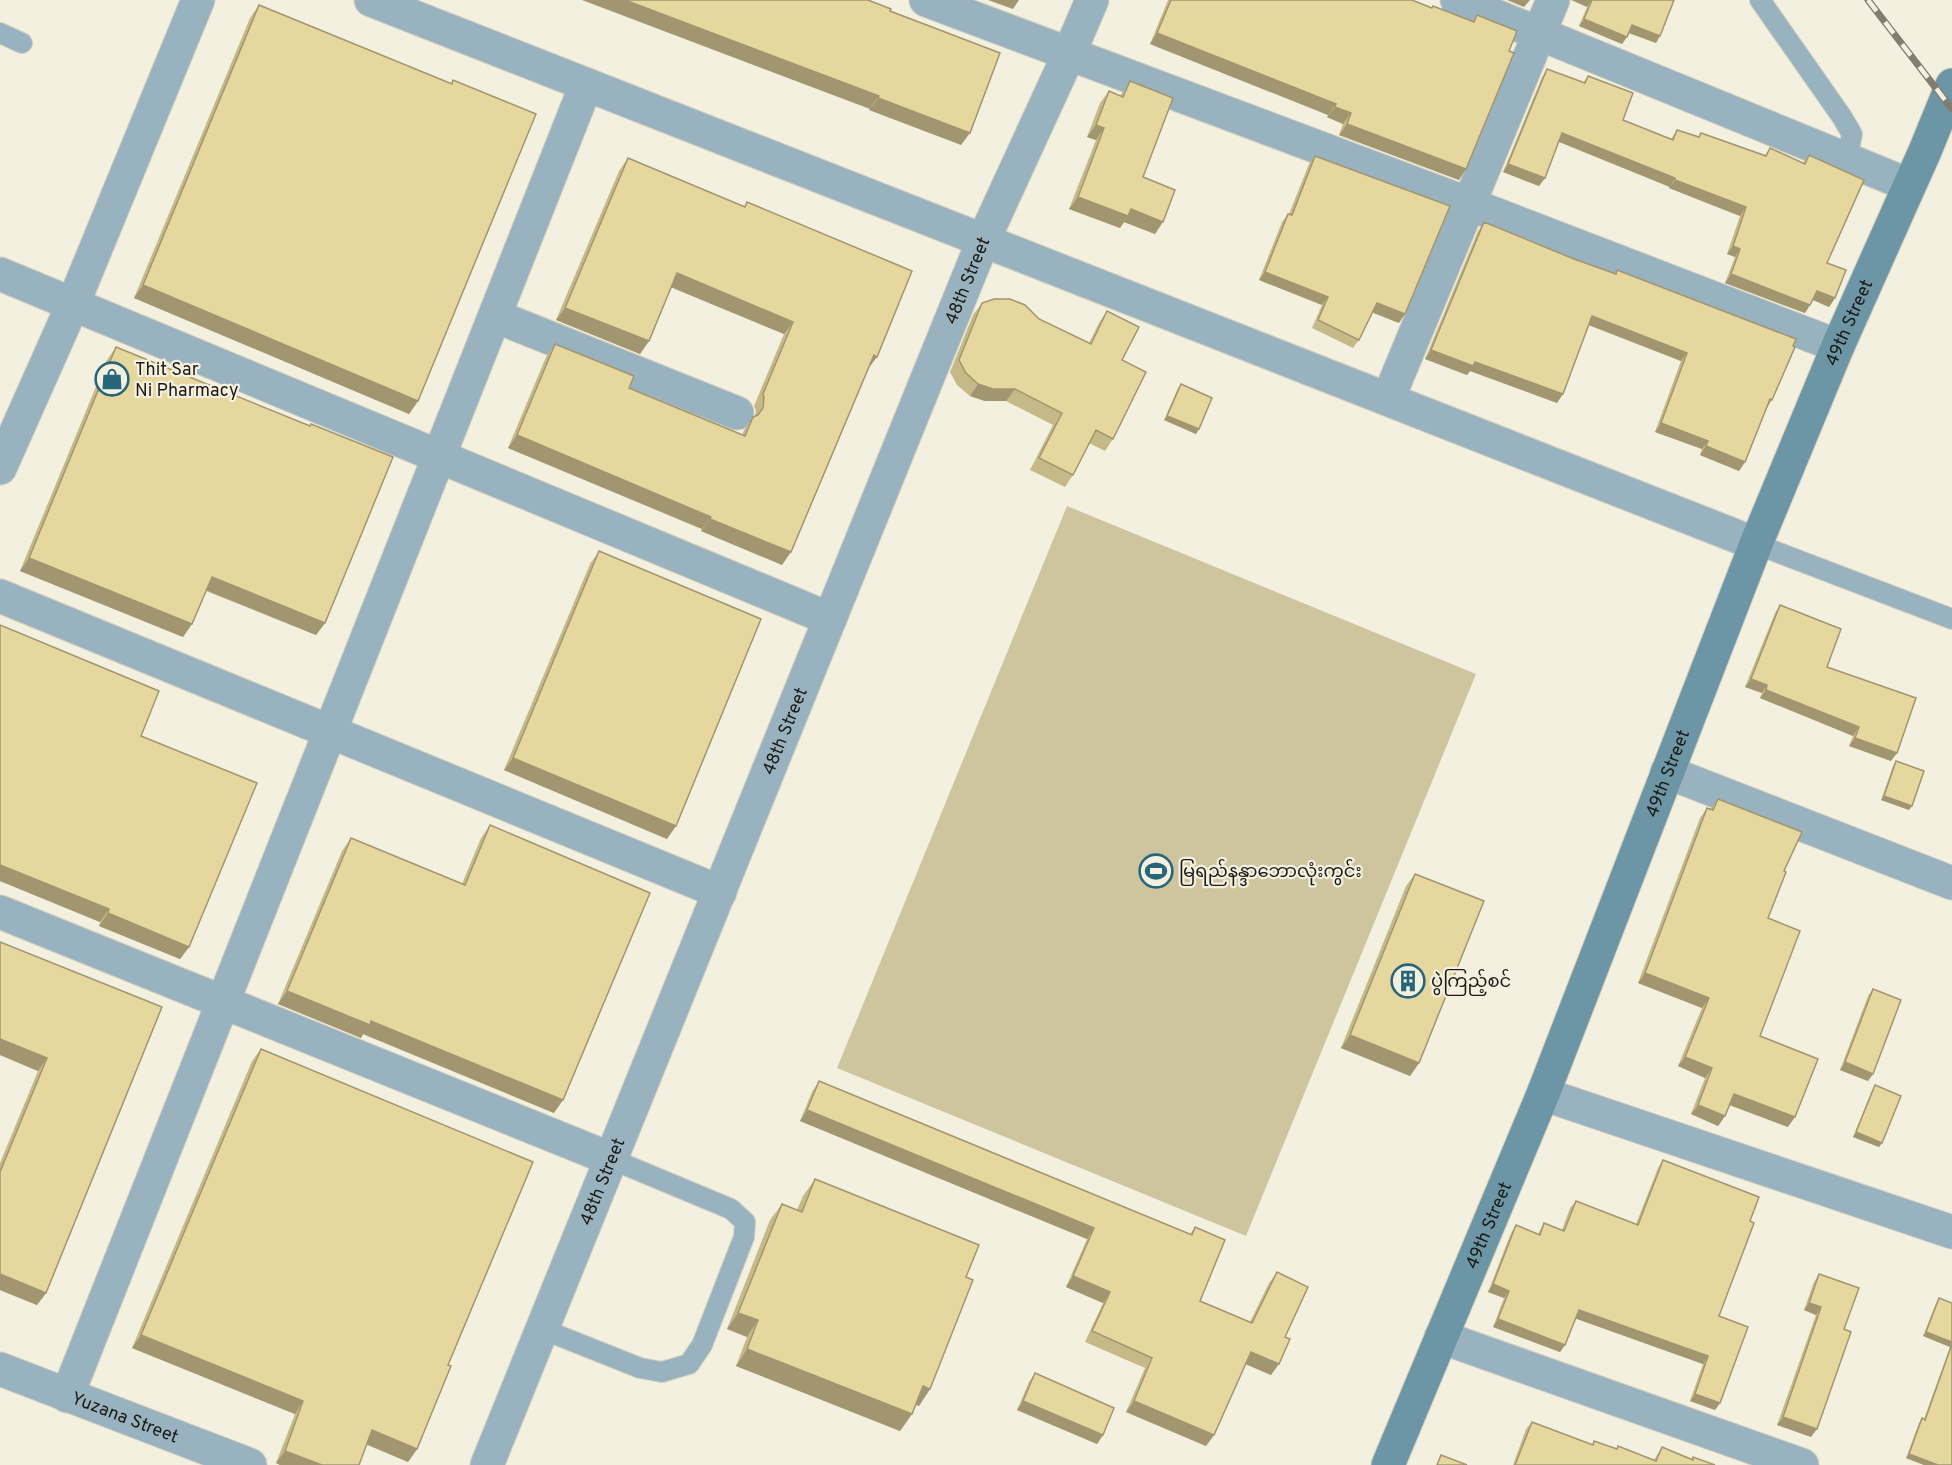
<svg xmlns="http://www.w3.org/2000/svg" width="1952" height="1465" viewBox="0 0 1952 1465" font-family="Overpass,'Noto Sans Myanmar',sans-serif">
	<rect width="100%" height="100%" fill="#f4f0df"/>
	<polygon fill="#cec49e" points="1067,506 1476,674 1246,1236 837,1068"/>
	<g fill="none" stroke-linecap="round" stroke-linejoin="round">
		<g stroke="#d1cebe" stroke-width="22">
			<g id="lane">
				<polyline points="1760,0 1842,117 1852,134 1847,160"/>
				<polyline points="0,33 22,43"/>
				<polyline points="1756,544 1952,619"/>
				<polyline points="542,1329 640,1368 662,1372 689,1364 702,1345 744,1237 745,1222 731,1209 611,1159"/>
			</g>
		</g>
		<g stroke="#d1cebe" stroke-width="35">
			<g id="street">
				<polyline points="371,0 1756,544"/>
				<polyline points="926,0 1469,204 1388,399"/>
				<polyline points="1457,0 1909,185"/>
				<polyline points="1553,0 1469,204 1838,346"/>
				<polyline points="0,274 830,619"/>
				<polyline points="495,316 737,413"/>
				<polyline points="0,468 73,304 198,0"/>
				<polyline points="0,596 720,892"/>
				<polyline points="1667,772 1952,883"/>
				<polyline points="0,912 611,1159"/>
				<polyline points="1543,1094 1952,1232"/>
				<polyline points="1441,1337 1802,1465"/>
				<path id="s1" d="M0 1369 250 1465"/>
				<polyline points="67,1396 586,85"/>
				<path id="s2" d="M487 1465 983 241 1069 54 1092 0"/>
			</g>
		</g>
		<g stroke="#d1cebe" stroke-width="35">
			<g id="secondary">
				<path id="s3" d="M1388 1465 1543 1094 1756 544 1838 346 1925 151 1952 85"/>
			</g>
		</g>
		<use href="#lane" stroke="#98b3bf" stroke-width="20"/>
		<use href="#street" stroke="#98b3bf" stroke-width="33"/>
		<use href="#secondary" stroke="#6c96a6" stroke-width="33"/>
		<g stroke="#807e72" stroke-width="7">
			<polyline id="rail" points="1868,0 1952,109"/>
		</g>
		<use href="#rail" stroke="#f4f0df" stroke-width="4.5" stroke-dasharray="14" stroke-linecap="butt"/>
	</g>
	<g fill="#c6b988">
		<polygon points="1168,0 1412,0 1431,8 1433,6 1472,21 1477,15 1459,180 1339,135 1343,124 1327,117 1328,115 1150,44"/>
		<polygon points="1571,0 1674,0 1656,43 1628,33 1622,44 1579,26 1587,7"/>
		<polygon points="259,5 451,83 453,80 418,401 409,414 134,298 250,18"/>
		<polygon points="1547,69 1583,83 1588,76 1623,120 1671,139 1677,130 1698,137 1701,133 1765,155 1770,148 1803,163 1809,155 1827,263 1835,298 1829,307 1813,300 1805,313 1725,283 1735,257 1727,254 1740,216 1669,188 1670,187 1559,142 1545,178 1539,186 1503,172 1542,77"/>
		<polygon points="1130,81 1143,177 1155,234 1124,222 1120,228 1069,209 1096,140 1087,137 1100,103 1109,91 1120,96"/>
		<polygon points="1315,156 1399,323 1372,312 1359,340 1353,348 1312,328 1322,305 1259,280 1282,222 1288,214 1289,214 1309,164"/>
		<polygon points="628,158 744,207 747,202 868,368 782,565 701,531 702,529 508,448 546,357 555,344 629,388 742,435 744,430 753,417 755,416 756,411 754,406 784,334 671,287 649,341 640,354 556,320 619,171"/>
		<polygon points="1484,222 1574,259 1615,274 1617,270 1772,400 1767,408 1745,462 1739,471 1700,455 1702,449 1655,432 1681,361 1589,325 1557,403 1470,371 1467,375 1425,359 1478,231"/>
		<polygon points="982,303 1039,319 1089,343 1099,323 1107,311 1122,360 1113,439 1105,451 1089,443 1073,475 1065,487 1030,470 1053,425 1006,401 985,401 970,396 957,385 950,372 973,315"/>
		<polygon points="116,347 310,426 311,424 325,623 316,635 206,591 192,624 183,637 20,571 107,360"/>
		<polygon points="1181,384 1199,429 1196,434 1164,420 1178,388"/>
		<polygon points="599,551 667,839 504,770 590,564"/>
		<polygon points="1780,605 1827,667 1891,761 1849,746 1853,736 1760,698 1762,693 1745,687 1775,613"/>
		<polygon points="0,625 141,736 189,947 180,959 99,926 100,922 0,881"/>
		<polygon points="1896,761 1912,806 1909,810 1881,800 1893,766"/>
		<polygon points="1718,799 1784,871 1768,918 1760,1036 1788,1127 1729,1105 1725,1116 1718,1126 1691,1114 1705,1078 1678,1066 1702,1008 1638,983 1700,818 1707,808 1711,809"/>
		<polygon points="490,825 554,1113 363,1034 361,1038 278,1004 342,851 351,838 462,884 481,838"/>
		<polygon points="1415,874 1419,1063 1410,1076 1341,1048 1406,886"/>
		<polygon points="0,942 162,1007 46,1293 37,1305 0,1290 0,1163 38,1071 0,1055"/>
		<polygon points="1873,989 1868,1081 1840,1070 1868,996"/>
		<polygon points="261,1049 448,1365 417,1449 408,1462 367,1444 359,1465 280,1465 276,1463 295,1414 132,1348 252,1061"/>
		<polygon points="819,1081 1190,1234 1195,1227 1200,1301 1250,1322 1269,1283 1277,1272 1285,1337 1271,1375 1246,1364 1214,1435 1206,1446 1126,1412 1145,1368 1085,1342 1103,1303 1066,1287 1087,1239 800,1121 812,1092"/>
		<polygon points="1875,1085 1882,1143 1879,1147 1853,1137 1872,1090"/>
		<polygon points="1663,1160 1750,1221 1719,1316 1720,1403 1715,1410 1690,1401 1703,1364 1575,1318 1565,1345 1560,1352 1493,1327 1504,1298 1488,1292 1511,1233 1516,1225 1538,1234 1544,1223 1562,1230 1570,1208 1576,1201 1636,1224 1658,1168"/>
		<polygon points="815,1179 966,1277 930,1389 919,1406 916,1404 912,1414 900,1431 736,1366 747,1337 727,1329 770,1220 782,1204 797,1210 803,1196"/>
		<polygon points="1819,1274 1844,1329 1811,1437 1777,1425 1816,1315 1804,1310 1814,1282"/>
		<polygon points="1939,1298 1952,1303 1952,1465 1924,1465 1906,1458 1919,1423 1922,1418 1924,1419 1950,1347 1923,1336 1936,1303"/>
		<polygon points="1035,1373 1103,1435 1097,1444 1017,1410 1029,1382"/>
		<polygon points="1532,1422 1592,1445 1594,1441 1616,1449 1618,1446 1654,1460 1657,1455 1662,1447 1692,1459 1693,1457 1715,1465 1513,1465 1526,1429"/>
	</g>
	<g fill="#a1966f">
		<polygon points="582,0 625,0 879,96 870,109"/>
		<polygon points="988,0 1019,0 1013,9"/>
		<polygon points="1507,0 1530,0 1524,7"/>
		<polygon points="1572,0 1592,0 1587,7"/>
		<polygon points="1584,19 1627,37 1622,44 1579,26"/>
		<polygon points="1632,25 1660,36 1656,43 1627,32"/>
		<polygon points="1157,33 1336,104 1328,115 1150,44"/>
		<polygon points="878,98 970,133 961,145 869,110"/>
		<polygon points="1335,107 1351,113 1343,124 1327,117"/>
		<polygon points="1347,124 1466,169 1459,180 1339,135"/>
		<polygon points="1096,125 1104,128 1096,140 1087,137"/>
		<polygon points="1562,133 1675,178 1670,187 1557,141"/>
		<polygon points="1508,164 1545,178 1539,186 1503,172"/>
		<polygon points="1675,180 1746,207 1740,216 1669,188"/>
		<polygon points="1078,197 1131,209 1163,222 1155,234 1124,222 1120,228 1069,209"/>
		<polygon points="1733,246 1740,249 1735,257 1727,254"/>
		<polygon points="1265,272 1328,297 1322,305 1259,280"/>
		<polygon points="677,273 793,322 784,334 668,286"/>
		<polygon points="1731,274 1810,305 1805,313 1725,283"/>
		<polygon points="143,285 418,401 409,414 134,298"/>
		<polygon points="1817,291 1835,298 1829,307 1811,299"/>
		<polygon points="1377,303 1405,314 1399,323 1371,312"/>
		<polygon points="565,308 649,341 640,354 556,320"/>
		<polygon points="1592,316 1687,353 1681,361 1586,324"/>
		<polygon points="1431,350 1475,362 1563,394 1557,403 1470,371 1467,375 1425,359"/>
		<polygon points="874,355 877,357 868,369"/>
		<polygon points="978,384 1015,389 1006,401 985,401 970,396"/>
		<polygon points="1167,416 1199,429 1196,434 1164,420"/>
		<polygon points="1661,423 1708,441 1702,449 1655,432"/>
		<polygon points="517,435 711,517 702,529 508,448"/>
		<polygon points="1706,446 1745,462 1739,471 1700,455"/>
		<polygon points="710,519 791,552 782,565 701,531"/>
		<polygon points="29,558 192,624 183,637 20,571"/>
		<polygon points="212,577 325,623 316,635 203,589"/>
		<polygon points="1751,679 1767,685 1762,693 1745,687"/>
		<polygon points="1766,690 1859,727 1853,736 1760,698"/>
		<polygon points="1855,738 1897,753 1891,761 1849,746"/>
		<polygon points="513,758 676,826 667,839 504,770"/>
		<polygon points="1884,796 1912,806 1909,810 1881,800"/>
		<polygon points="0,865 109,909 100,922 0,881"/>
		<polygon points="108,913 189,947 180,959 99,926"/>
		<polygon points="1645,973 1709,998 1702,1008 1638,983"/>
		<polygon points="287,991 371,1021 563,1100 554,1113 363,1034 361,1038 278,1004"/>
		<polygon points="1350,1035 1419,1063 1410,1076 1341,1048"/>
		<polygon points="0,1039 47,1058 38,1071 0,1055"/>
		<polygon points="1685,1057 1712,1068 1705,1078 1678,1066"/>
		<polygon points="1845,1062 1873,1074 1868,1081 1840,1070"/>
		<polygon points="1734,1094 1795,1117 1788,1127 1727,1104"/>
		<polygon points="1698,1105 1725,1116 1718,1126 1691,1114"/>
		<polygon points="807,1110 1094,1228 1087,1239 800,1121"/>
		<polygon points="1856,1132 1882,1143 1879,1147 1853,1137"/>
		<polygon points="0,1274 46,1293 37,1305 0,1290"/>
		<polygon points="1073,1276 1110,1292 1103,1303 1066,1287"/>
		<polygon points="1493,1284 1509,1291 1504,1298 1488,1292"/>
		<polygon points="1809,1303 1821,1307 1816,1315 1804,1310"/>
		<polygon points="1579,1310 1708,1356 1703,1364 1574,1318"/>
		<polygon points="738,1313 758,1320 747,1337 727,1329"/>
		<polygon points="1498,1319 1565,1345 1560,1352 1493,1327"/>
		<polygon points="1926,1332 1952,1342 1952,1343 1950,1347 1923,1336"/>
		<polygon points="141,1335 303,1401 295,1414 132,1348"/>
		<polygon points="747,1349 912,1414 900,1431 736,1366"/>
		<polygon points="1251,1352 1279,1364 1271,1375 1243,1363"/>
		<polygon points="923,1386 930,1389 919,1406 911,1403"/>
		<polygon points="1695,1394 1720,1403 1715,1410 1690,1401"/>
		<polygon points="1023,1401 1103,1435 1097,1444 1017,1410"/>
		<polygon points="1134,1401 1214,1435 1206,1446 1126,1412"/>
		<polygon points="1783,1417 1817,1429 1811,1437 1777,1425"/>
		<polygon points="372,1430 417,1449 408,1462 363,1443"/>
		<polygon points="285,1451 322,1465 280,1465 276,1463"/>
		<polygon points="1909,1454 1938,1465 1924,1465 1906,1458"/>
	</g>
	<g fill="#e6d79e" stroke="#a1966f" stroke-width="1.5">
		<polygon points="625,0 868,0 891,9 890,11 1000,53 970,133 878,98 879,96"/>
		<polygon points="1171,0 1412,0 1432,8 1433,6 1474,22 1477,15 1517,31 1509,51 1514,53 1466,169 1347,124 1351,113 1335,107 1336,104 1157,33"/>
		<polygon points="1592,0 1674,0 1660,36 1632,25 1627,37 1584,19"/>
		<polygon points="259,5 452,84 453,80 536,114 418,401 143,285"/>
		<polygon points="1547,69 1585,83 1588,76 1633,93 1623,120 1673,140 1677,130 1699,137 1701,133 1766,156 1770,148 1805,164 1809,155 1864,180 1827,263 1846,270 1835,298 1817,291 1810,305 1731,274 1740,249 1733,246 1746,207 1675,180 1675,178 1562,133 1545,178 1508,164"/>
		<polygon points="1130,81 1173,98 1143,177 1175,190 1163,222 1131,209 1128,216 1078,197 1104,128 1096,125 1109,91 1123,97"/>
		<polygon points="1315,156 1450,206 1405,314 1377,303 1359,340 1318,320 1328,297 1265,272 1288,214 1292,215"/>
		<polygon points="628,158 745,207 747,202 912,271 877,357 874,355 791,552 710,519 711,517 517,435 555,344 634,376 629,388 745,436 753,417 758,415 763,408 764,398 763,394 793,322 677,273 649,341 565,308"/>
		<polygon points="1484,222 1574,259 1616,274 1617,270 1796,339 1793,346 1795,347 1772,400 1770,399 1745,462 1706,446 1708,441 1661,423 1687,353 1592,316 1563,394 1475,362 1473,366 1431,350"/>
		<polygon points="994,299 1010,299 1025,305 1039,319 1091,344 1107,311 1139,327 1122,360 1146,372 1113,439 1096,430 1073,475 1039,458 1062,413 1015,389 993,389 978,384 966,373 959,360 982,303"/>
		<polygon points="116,347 310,426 311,424 393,457 325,623 212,577 192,624 29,558"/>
		<polygon points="1181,384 1212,398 1199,429 1167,416"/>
		<polygon points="599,551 761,619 676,826 513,758"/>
		<polygon points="1780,605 1841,629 1827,667 1916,698 1897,753 1855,738 1859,727 1766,690 1767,685 1751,679"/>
		<polygon points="0,625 159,691 141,736 257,783 189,947 108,913 109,909 0,865"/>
		<polygon points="1896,761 1924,771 1912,806 1884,796"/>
		<polygon points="1718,799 1802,832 1784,871 1786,872 1768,918 1800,931 1760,1036 1818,1059 1795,1117 1734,1094 1725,1116 1698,1105 1712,1068 1685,1057 1709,998 1645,973 1707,808 1713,810"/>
		<polygon points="490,825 650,893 563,1100 371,1021 370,1025 287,991 351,838 465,885"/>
		<polygon points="1415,874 1484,901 1419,1063 1350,1035"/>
		<polygon points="0,942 162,1007 46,1293 0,1274 0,1172 47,1058 0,1039"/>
		<polygon points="1873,989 1901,1000 1873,1074 1845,1062"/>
		<polygon points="261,1049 533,1162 448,1365 451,1366 417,1449 372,1430 359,1465 322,1465 285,1451 303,1401 141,1335"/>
		<polygon points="819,1081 1192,1235 1195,1227 1225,1240 1200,1301 1252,1323 1277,1272 1308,1287 1285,1337 1290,1339 1279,1364 1251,1352 1214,1435 1134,1401 1152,1358 1092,1331 1110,1292 1073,1276 1094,1228 807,1110"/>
		<polygon points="1875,1085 1901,1096 1882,1143 1856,1132"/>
		<polygon points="1663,1160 1759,1197 1750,1221 1754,1223 1719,1316 1748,1327 1720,1403 1695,1394 1708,1356 1579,1310 1565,1345 1498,1319 1509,1291 1493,1284 1516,1225 1540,1235 1544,1223 1564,1231 1576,1201 1638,1225"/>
		<polygon points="815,1179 979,1245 966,1277 973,1280 930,1389 923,1386 912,1414 747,1349 758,1320 738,1313 782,1204 802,1212"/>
		<polygon points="1819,1274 1859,1288 1844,1329 1851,1332 1817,1429 1783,1417 1821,1307 1809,1303"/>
		<polygon points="1939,1298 1952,1303 1952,1342 1926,1332"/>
		<polygon points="1952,1344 1952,1465 1938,1465 1909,1454 1922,1418 1925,1420"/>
		<polygon points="1035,1373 1114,1408 1103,1435 1023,1401"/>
		<polygon points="1532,1422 1593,1445 1594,1441 1617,1449 1618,1446 1656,1461 1662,1447 1693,1460 1693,1457 1715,1465 1515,1465"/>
		<polygon points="1441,1455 1467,1465 1437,1465"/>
	</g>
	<defs>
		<g id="shop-ring" transform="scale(1.725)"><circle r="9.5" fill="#f4f0df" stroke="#27657b" stroke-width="1.5"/><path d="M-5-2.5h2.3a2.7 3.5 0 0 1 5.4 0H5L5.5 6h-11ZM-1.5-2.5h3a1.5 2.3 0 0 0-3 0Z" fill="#27657b"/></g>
		<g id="stadium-ring" transform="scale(1.725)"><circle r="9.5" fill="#f4f0df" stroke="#27657b" stroke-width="1.5"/><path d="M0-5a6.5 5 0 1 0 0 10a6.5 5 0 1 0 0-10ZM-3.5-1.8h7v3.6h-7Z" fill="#27657b"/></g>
		<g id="building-ring" transform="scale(1.725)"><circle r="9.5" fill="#f4f0df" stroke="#27657b" stroke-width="1.5"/><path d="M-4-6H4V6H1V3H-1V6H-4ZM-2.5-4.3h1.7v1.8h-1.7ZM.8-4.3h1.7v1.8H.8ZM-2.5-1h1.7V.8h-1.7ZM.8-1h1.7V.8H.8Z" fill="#27657b"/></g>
	</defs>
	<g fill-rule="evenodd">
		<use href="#shop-ring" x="112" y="379"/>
		<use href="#stadium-ring" x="1156" y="871"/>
		<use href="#building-ring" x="1408" y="981"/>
	</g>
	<g text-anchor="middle" stroke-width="4.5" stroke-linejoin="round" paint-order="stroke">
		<g font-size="18" fill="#1b1913" stroke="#f4f0df">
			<text dy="6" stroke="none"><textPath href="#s2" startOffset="1278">48th Street</textPath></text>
			<text dy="6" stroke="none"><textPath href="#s3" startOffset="1232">49th Street</textPath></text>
			<text dy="6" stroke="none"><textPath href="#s2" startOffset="792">48th Street</textPath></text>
			<text dy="6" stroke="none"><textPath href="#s3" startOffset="746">49th Street</textPath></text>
			<text dy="6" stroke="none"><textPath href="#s2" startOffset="306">48th Street</textPath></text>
			<text dy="6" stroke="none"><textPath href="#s3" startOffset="260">49th Street</textPath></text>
			<text dy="6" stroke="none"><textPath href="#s1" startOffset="134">Yuzana Street</textPath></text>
		</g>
		<g font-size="18" fill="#1b1913" stroke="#f4f0df" text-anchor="start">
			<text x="135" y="375">Thit Sar<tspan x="135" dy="21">Ni Pharmacy</tspan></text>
			<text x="1179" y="877">မြရည်နန္ဒာဘောလုံးကွင်း</text>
			<text x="1431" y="987">ပွဲကြည့်စင်</text>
		</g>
	</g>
</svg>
